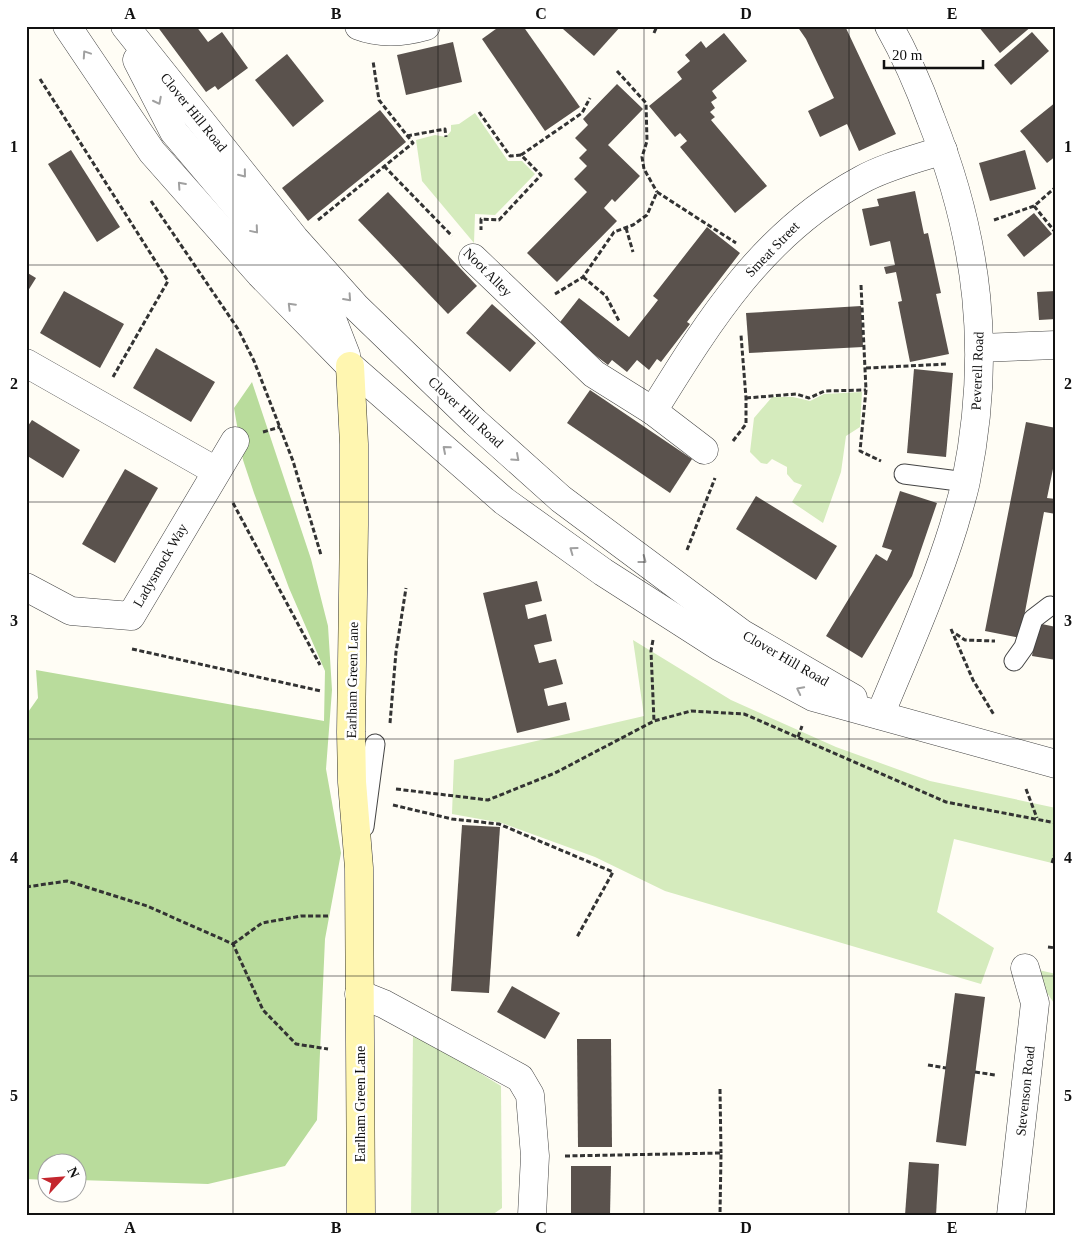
<svg xmlns="http://www.w3.org/2000/svg" width="1082" height="1241" viewBox="0 0 1082 1241" font-family="Georgia,serif">
	<rect width="100%" height="100%" fill="#fffdf5"/>
	<g fill="#d5ebbd">
		<polygon points="475,113 508,161 522,161 535,174 495,215 475,214 474,243 422,181 416,140 435,135 446,137 451,131 451,125 459,124"/>
		<polygon points="862,392 860,427 846,436 841,472 823,523 792,502 802,485 794,482 787,474 787,467 772,459 767,464 761,463 750,452 754,418 772,397 793,397 810,401 824,394"/>
		<polygon points="633,640 731,700 836,747 930,781 1056,808 1056,864 954,839 937,912 994,948 981,984 665,891 595,857 502,823 452,814 454,760 644,716"/>
		<polygon points="1030,968 1056,974 1056,1006"/>
		<polygon points="413,1032 501,1086 502,1208 492,1215 411,1215"/>
	</g>
	<polygon fill="#b9dc9c" points="252,382 311,559 328,626 332,690 326,769 341,853 325,939 317,1120 285,1166 208,1184 78,1180 78,1164 48,1164 47,1180 26,1179 26,715 38,698 36,670 324,721 325,671 289,588 254,493 243,460 234,408"/>
	<g fill="#5a524d">
		<polygon points="157,26 196,26 208,42 222,32 248,68 218,90 215,86 206,92"/>
		<polygon points="500,26 523,26 580,107 545,131 482,39"/>
		<polygon points="565,26 621,26 594,56 563,29"/>
		<polygon points="797,26 845,26 896,134 859,151 847,124 820,137 808,111 834,98 806,39"/>
		<polygon points="978,26 1032,26 1000,53"/>
		<polygon points="1032,32 1049,51 1011,85 994,65"/>
		<polygon points="724,33 747,61 712,91 717,98 711,102 715,108 710,112 715,117 711,120 767,186 735,213 680,147 687,141 680,133 675,137 649,106 682,79 677,72 690,61 685,55 701,41 706,48"/>
		<polygon points="453,42 462,82 406,95 397,55"/>
		<polygon points="287,54 324,101 293,127 255,80"/>
		<polygon points="617,84 643,109 608,145 640,176 615,202 612,199 604,208 617,221 557,282 527,253 587,192 574,179 587,166 579,158 587,150 575,138 588,125 583,119"/>
		<polygon points="1056,102 1056,156 1047,163 1020,131"/>
		<polygon points="380,110 406,142 308,221 282,188"/>
		<polygon points="71,150 120,227 97,242 48,164"/>
		<polygon points="1025,150 1036,189 990,201 979,163"/>
		<polygon points="915,191 924,234 928,233 941,293 936,294 949,354 910,362 898,302 902,301 896,272 886,274 884,267 895,265 890,241 870,246 862,209 879,206 877,199"/>
		<polygon points="388,192 477,286 448,314 358,220"/>
		<polygon points="1034,213 1052,234 1024,257 1007,235"/>
		<polygon points="707,227 740,253 687,322 690,324 661,362 657,359 649,370 637,360 627,372 612,360 608,365 557,326 579,298 629,337 658,300 653,296"/>
		<polygon points="26,272 36,278 26,294"/>
		<polygon points="64,291 124,324 100,368 40,333"/>
		<polygon points="1056,291 1056,319 1039,320 1037,292"/>
		<polygon points="492,304 536,343 510,372 466,333"/>
		<polygon points="861,306 863,347 749,353 746,313"/>
		<polygon points="156,348 215,382 191,422 133,388"/>
		<polygon points="914,369 953,373 946,457 907,453"/>
		<polygon points="590,390 692,459 670,493 567,423"/>
		<polygon points="32,420 80,450 63,478 26,455 26,429"/>
		<polygon points="1026,422 1056,428 1056,470 1053,469 1047,498 1056,499 1056,514 1044,512 1020,638 985,631"/>
		<polygon points="125,469 158,488 115,563 82,544"/>
		<polygon points="900,491 937,503 912,576 862,658 826,636 876,554 887,561 892,550 882,547"/>
		<polygon points="756,496 837,546 816,580 736,529"/>
		<polygon points="537,581 542,601 525,605 528,619 546,614 552,641 534,645 539,663 556,659 563,684 544,689 546,698 548,706 566,702 570,720 517,733 483,593"/>
		<polygon points="1037,623 1056,627 1056,660 1032,656"/>
		<polygon points="462,825 500,827 489,993 451,991"/>
		<polygon points="512,986 560,1013 545,1039 497,1012"/>
		<polygon points="955,993 985,997 966,1146 936,1142"/>
		<polygon points="577,1039 611,1039 612,1147 578,1147"/>
		<polygon points="909,1162 939,1164 936,1215 905,1215"/>
		<polygon points="571,1166 611,1166 610,1215 571,1215"/>
	</g>
	<g fill="none" stroke-linecap="round" stroke-linejoin="round">
		<g stroke="#444" stroke-width="21">
			<g id="lane">
				<polyline points="904,474 966,482"/>
				<polyline points="1014,661 1024,647 1033,619 1050,606"/>
				<polyline points="364,827 375,744"/>
			</g>
		</g>
		<g stroke="#444" stroke-width="29">
			<g id="street">
				<polyline points="67,26 152,152 260,274 350,366 504,501 603,572 720,647 813,697 1056,764"/>
				<polyline points="125,26 295,239 356,307 475,422 561,499 741,633 853,698"/>
				<path d="M359 26C380 34 405 32 426 26"/>
				<polyline points="137,60 174,132 332,319 346,355"/>
				<polyline points="473,258 594,374 653,411"/>
				<polyline points="980,348 1056,345"/>
				<polyline points="26,363 216,471"/>
				<path d="M704 450 653 411C710 319 763 233 861 180 886 166 917 159 943 150"/>
				<polyline points="26,587 71,611 131,616 235,441"/>
				<path d="M880 715C906 652 934 590 954 525 958 510 963 496 966 481 992 353 979 240 931 119 919 86 906 56 889 26"/>
				<polyline points="359,994 384,1004 520,1078 530,1095 535,1156 532,1215"/>
				<polyline points="1011,1215 1035,1003 1025,968"/>
			</g>
		</g>
		<g stroke="#333" stroke-width="29">
			<polyline id="secondary" points="350,366 354,444 354,525 351,732 352,782 359,868 361,1215"/>
		</g>
		<g stroke="#333" stroke-width="3" stroke-dasharray="5 2.5" stroke-linecap="butt">
			<polyline points="654,33 657,26"/>
			<polyline points="617,71 646,103 647,141 642,157 644,169 657,192"/>
			<polyline points="40,79 168,281 113,377"/>
			<polyline points="479,112 510,156 521,155 541,175 499,220 481,219 481,230"/>
			<polyline points="407,136 445,129 446,137"/>
			<polyline points="521,155 582,113 590,98"/>
			<polyline points="384,166 452,236"/>
			<polyline points="151,201 238,329 254,361 293,461 321,555"/>
			<polyline points="1034,206 1056,233"/>
			<polyline points="318,220 413,143 379,100 373,61"/>
			<polyline points="994,220 1034,206 1056,187"/>
			<polyline points="626,228 633,252"/>
			<polyline points="583,277 606,296 619,321"/>
			<polyline points="861,285 866,390 860,451 881,461"/>
			<polyline points="555,294 583,277 614,232 633,225 647,215 657,192 736,243"/>
			<polyline points="866,368 948,364"/>
			<polyline points="746,398 796,394 809,398 825,391 866,390"/>
			<polyline points="263,432 280,427"/>
			<polyline points="733,441 746,424 746,398 741,335"/>
			<polyline points="233,503 320,665"/>
			<polyline points="687,550 715,478"/>
			<polyline points="951,629 973,680 994,715"/>
			<polyline points="956,634 965,640 995,641"/>
			<polyline points="653,640 651,651 654,721"/>
			<polyline points="132,649 321,691"/>
			<polyline points="390,723 396,652 406,588"/>
			<polyline points="798,737 802,726"/>
			<polyline points="396,789 488,800 555,773 654,721 691,711 744,714 946,802 1056,823"/>
			<polyline points="1026,789 1037,818"/>
			<polyline points="393,805 452,819 499,824 613,872 577,937"/>
			<polyline points="1052,863 1056,850"/>
			<polyline points="26,887 67,881 147,906 233,944 263,1010 296,1044 328,1049"/>
			<polyline points="233,944 262,923 301,916 328,916"/>
			<polyline points="1048,947 1056,948"/>
			<polyline points="928,1065 946,1068"/>
			<polyline points="975,1072 995,1075"/>
			<polyline points="720,1089 721,1153"/>
			<polyline points="565,1156 721,1153 720,1215"/>
		</g>
		<use href="#lane" stroke="#fff" stroke-width="19"/>
		<use href="#street" stroke="#fff" stroke-width="28"/>
		<use href="#secondary" stroke="#fff6b0" stroke-width="28"/>
	</g>
	<defs><path id="oneway-chevron" d="M-2-3.5L2.5 0L-2 3.5" fill="none" stroke-width="1.6" stroke-linecap="round" stroke-linejoin="round" transform="scale(1.25)"/></defs>
	<g stroke="#a0a0a0">
		<use href="#oneway-chevron" transform="translate(86 54) rotate(-124)"/>
		<use href="#oneway-chevron" transform="translate(158 101) rotate(63)"/>
		<use href="#oneway-chevron" transform="translate(243 174) rotate(51)"/>
		<use href="#oneway-chevron" transform="translate(181 185) rotate(-132)"/>
		<use href="#oneway-chevron" transform="translate(255 230) rotate(50)"/>
		<use href="#oneway-chevron" transform="translate(348 298) rotate(48)"/>
		<use href="#oneway-chevron" transform="translate(291 306) rotate(-135)"/>
		<use href="#oneway-chevron" transform="translate(446 449) rotate(-139)"/>
		<use href="#oneway-chevron" transform="translate(516 458) rotate(42)"/>
		<use href="#oneway-chevron" transform="translate(573 550) rotate(-144)"/>
		<use href="#oneway-chevron" transform="translate(643 560) rotate(37)"/>
		<use href="#oneway-chevron" transform="translate(800 690) rotate(-153)"/>
	</g>
	<path fill="none" stroke="#111" stroke-width="1" stroke-opacity="0.55" d="M233 26V1215M438 26V1215M644 26V1215M849 26V1215M26 265H1056M26 502H1056M26 739H1056M26 976H1056"/>
	<g text-anchor="middle" stroke-width="5" stroke-linejoin="round" paint-order="stroke">
		<g font-size="14" fill="#111" stroke="#fff">
			<text transform="translate(194 112) rotate(51)" y="5">Clover Hill Road</text>
			<text transform="translate(772 249) rotate(-46)" y="5">Smeat Street</text>
			<text transform="translate(488 272) rotate(45)" y="5">Noot Alley</text>
			<text transform="translate(977 371) rotate(-88)" y="5">Peverell Road</text>
			<text transform="translate(466 412) rotate(43)" y="5">Clover Hill Road</text>
			<text transform="translate(160 565) rotate(-60)" y="5">Ladysmock Way</text>
			<text transform="translate(786 658) rotate(30)" y="5">Clover Hill Road</text>
			<text transform="translate(352 680) rotate(-89)" y="5">Earlham Green Lane</text>
			<text transform="translate(1025 1091) rotate(-84)" y="5">Stevenson Road</text>
			<text transform="translate(360 1104) rotate(-90)" y="5">Earlham Green Lane</text>
		</g>
	</g>
	<rect width="1082" height="1241" fill="none" stroke="#ffffff" stroke-width="55"/>
	<g transform="translate(62 1178) rotate(64)"><circle r="24" fill="#ffffff" stroke="#a0a0a0"/>
	<path d="M0-4L9 19L0 12L-9 19Z" fill="#c4262e"/>
	<text y="-8" font-size="14" font-weight="bold" text-anchor="middle" fill="#111111">N</text>
	</g>
	<path d="M884 60v8h99v-8" fill="none" stroke="#111111" stroke-width="2.5"/>
	<text x="892" y="60" font-size="15" fill="#111111" stroke="#ffffff" stroke-width="4" paint-order="stroke">20 m</text>
	<rect x="28" y="28" width="1026" height="1186" fill="none" stroke="#111" stroke-width="2"/>
	<g font-size="16" text-anchor="middle" font-weight="bold" fill="#111">
		<text x="130" y="19">A</text>
		<text x="336" y="19">B</text>
		<text x="541" y="19">C</text>
		<text x="746" y="19">D</text>
		<text x="952" y="19">E</text>
		<text x="14" y="152">1</text>
		<text x="1068" y="152">1</text>
		<text x="14" y="389">2</text>
		<text x="1068" y="389">2</text>
		<text x="14" y="626">3</text>
		<text x="1068" y="626">3</text>
		<text x="14" y="863">4</text>
		<text x="1068" y="863">4</text>
		<text x="14" y="1101">5</text>
		<text x="1068" y="1101">5</text>
		<text x="130" y="1233">A</text>
		<text x="336" y="1233">B</text>
		<text x="541" y="1233">C</text>
		<text x="746" y="1233">D</text>
		<text x="952" y="1233">E</text>
	</g>
</svg>
